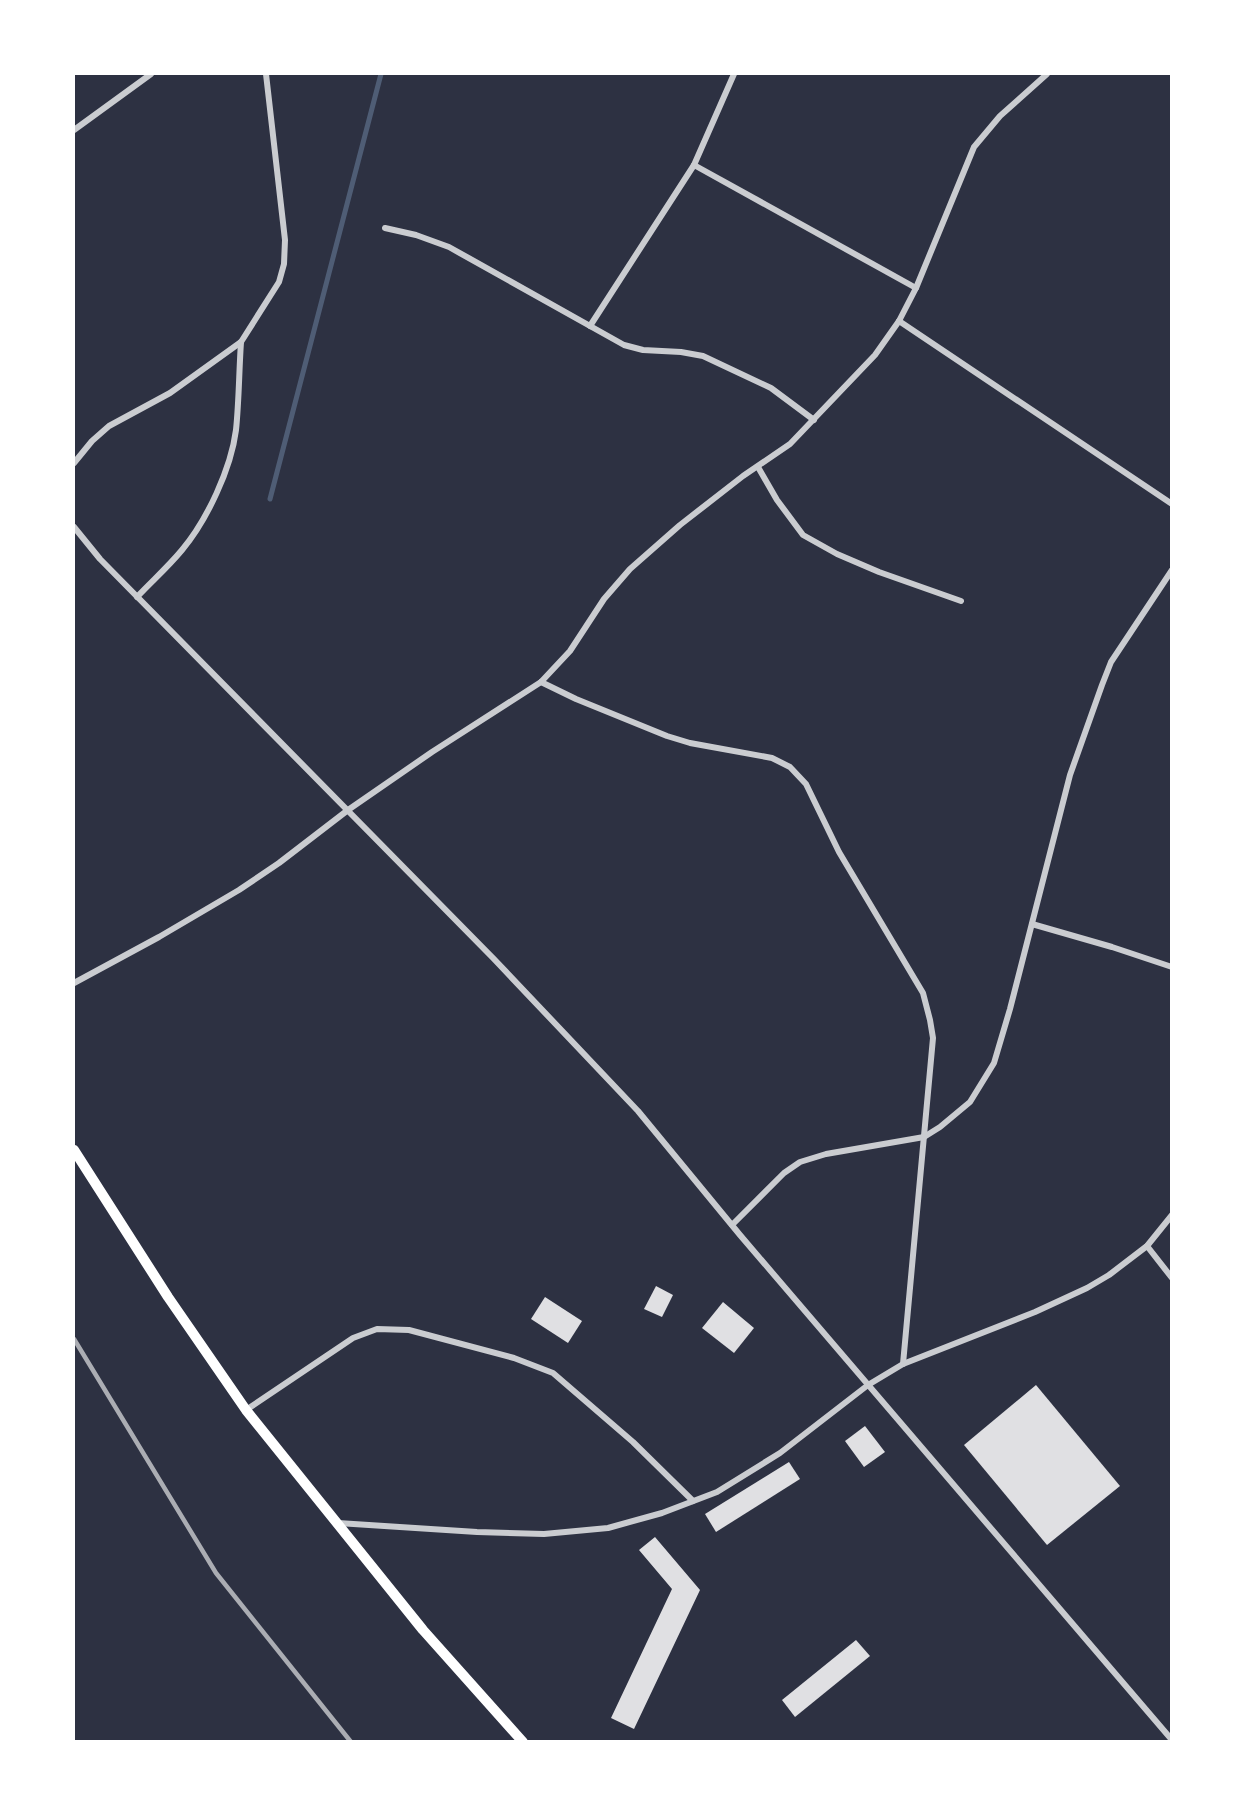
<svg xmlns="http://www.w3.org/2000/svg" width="1245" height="1815" viewBox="0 0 1245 1815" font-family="'Exo 2',sans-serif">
	<rect width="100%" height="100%" fill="#2d3142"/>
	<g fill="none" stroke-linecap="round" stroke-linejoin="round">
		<polyline stroke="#4f5d75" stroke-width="5" points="270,499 381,74"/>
	</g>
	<g fill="#e0e0e3">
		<polygon points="656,1286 673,1295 662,1317 644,1309"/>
		<polygon points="545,1297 582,1321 568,1343 531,1319"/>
		<polygon points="723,1302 754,1328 734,1353 702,1328"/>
		<polygon points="1036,1385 1120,1486 1047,1545 964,1445"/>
		<polygon points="865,1426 885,1452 864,1467 845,1441"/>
		<polygon points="789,1462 800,1479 716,1532 705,1514"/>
		<polygon points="655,1537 700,1590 634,1729 611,1718 672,1589 639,1550"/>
		<polygon points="856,1640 870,1656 795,1717 782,1700"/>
	</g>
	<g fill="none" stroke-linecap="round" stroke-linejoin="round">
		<g stroke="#caccd0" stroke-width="6">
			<polyline points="74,130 151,74"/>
			<polyline points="694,165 916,288"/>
			<polyline points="385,228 416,235 449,247 624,345 643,350 681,352 703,356 771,388 814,420"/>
			<polyline points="899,321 1172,504"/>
			<polyline points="590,326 694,165 734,74"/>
			<polyline points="74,463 92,441 109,426 170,393 241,342 279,282 284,264 285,240 266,74"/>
			<polyline points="758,467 777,500 803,535 837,554 879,572 961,601"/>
			<polyline points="74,527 100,559 493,958 638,1111 740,1235 1172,1740"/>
			<path d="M137 597C152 581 168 567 182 550 207 520 231 469 236 430 239 401 239 371 241 342"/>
			<polyline points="541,682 576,699 667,736 690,743 772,758 790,767 806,784 839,852 923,993 930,1020 933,1038 903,1364"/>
			<polyline points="1032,924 1112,947 1172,967"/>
			<polyline points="74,983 159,937 239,890 279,863 348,810 432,752 541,682 570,651 604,599 630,569 680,525 743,476 790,444 875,355 899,321 916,288 974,147 1000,116 1047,74"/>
			<polyline points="732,1225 784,1173 800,1162 826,1154 924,1137 940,1127 970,1102 994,1063 1010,1009 1070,775 1102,685 1111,662 1172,570"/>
			<polyline points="1147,1246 1172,1278"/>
			<polyline points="246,1410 353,1338 377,1329 409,1330 514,1358 553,1373 633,1442 693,1501"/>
			<polyline points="338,1523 477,1532 544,1534 608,1528 662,1513 717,1492 780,1453 868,1385 903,1364 1035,1312 1087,1288 1109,1275 1147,1246 1172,1215"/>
		</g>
		<polyline stroke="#fff" stroke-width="10" points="74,1150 168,1297 246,1410 423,1630 523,1742"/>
		<polyline stroke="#abadb3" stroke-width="4.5" points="74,1339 216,1573 351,1742"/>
	</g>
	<rect width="1245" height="1815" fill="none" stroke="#ffffff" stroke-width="150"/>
</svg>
